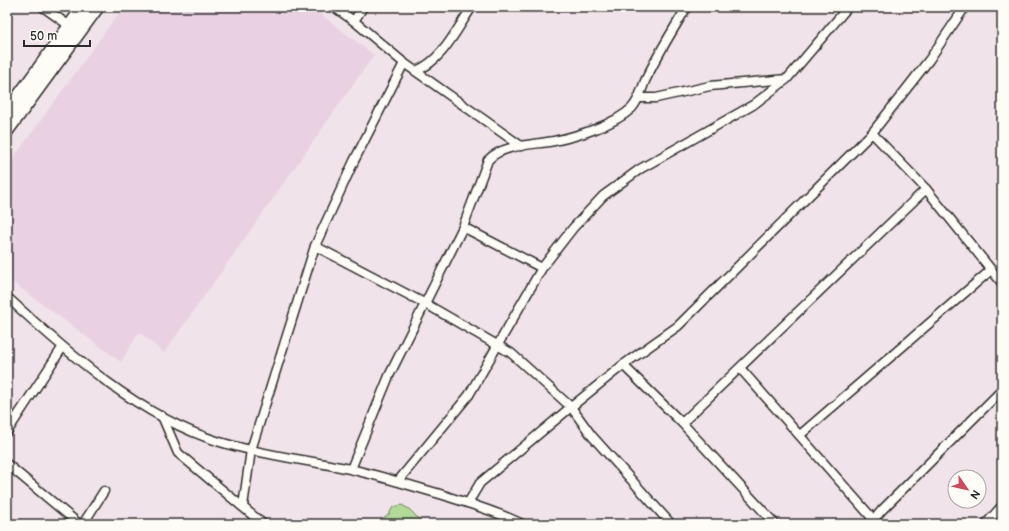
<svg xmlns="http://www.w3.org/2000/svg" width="1009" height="531" viewBox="0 0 1009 531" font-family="'Balsamiq Sans',sans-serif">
	<rect width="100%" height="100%" fill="#f1e3ea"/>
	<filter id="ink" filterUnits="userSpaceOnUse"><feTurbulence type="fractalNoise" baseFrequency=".025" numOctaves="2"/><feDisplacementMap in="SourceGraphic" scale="8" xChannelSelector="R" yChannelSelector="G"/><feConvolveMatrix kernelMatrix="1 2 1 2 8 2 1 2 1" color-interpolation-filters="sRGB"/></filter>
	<g filter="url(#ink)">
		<polygon fill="#e9d1e1" points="123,7 311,7 374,55 164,353 139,332 121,362 7,278 7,167"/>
		<polygon fill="#b3db98" stroke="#6f8362" points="402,505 409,509 424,524 377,524 389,514 393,507"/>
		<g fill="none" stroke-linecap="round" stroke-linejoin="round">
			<g stroke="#2b2b2b" stroke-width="11">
				<g id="minor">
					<polyline points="43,7 74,29"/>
					<polyline points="334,7 354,21 404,63 521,146"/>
					<polyline points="354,21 363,7"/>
					<path d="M416 71C443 60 456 30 472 7"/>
					<polyline points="639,98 656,98 710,86 786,79"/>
					<polyline points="926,189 1002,283"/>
					<polyline points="463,227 542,268"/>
					<polyline points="315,246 426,304 511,353 571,407 592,436 671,524"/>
					<path d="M7 297C68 353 139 417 220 442 262 455 307 460 350 469 381 476 412 486 443 495 470 504 496 511 522 524"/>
					<polyline points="623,365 682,423 775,524"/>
					<polyline points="740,368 874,520"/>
					<polyline points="162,416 178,453 263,524"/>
					<polyline points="682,423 926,189 872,133"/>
					<polyline points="7,432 62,348"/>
					<polyline points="800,435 991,270"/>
					<polyline points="7,464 79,524"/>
					<path d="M351 469 389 376 463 227 488 160C503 144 534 145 554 141 578 136 614 125 632 108 639 100 641 91 645 81 657 56 672 31 687 7"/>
					<polyline points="398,481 469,395 542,268 573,228 603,196 640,169 753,105 787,79 848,7"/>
					<polyline points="468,503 480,483 571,407 623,365 678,326 872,133 929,60 965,7"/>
					<polyline points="243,506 251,450 315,246 354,161 404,63"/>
					<polyline points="83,524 104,491"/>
					<polyline points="870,524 882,510 1002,390"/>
					<polyline points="986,524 1002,506"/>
				</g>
			</g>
			<g stroke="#2b2b2b" stroke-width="16">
				<g id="primary">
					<polyline points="7,113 84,7"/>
					<polyline points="7,130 97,7"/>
				</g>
			</g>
			<use href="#minor" stroke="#fdfcf7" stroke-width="8"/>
			<use href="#primary" stroke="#fdfcf7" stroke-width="13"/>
		</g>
	</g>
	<rect width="1009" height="531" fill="none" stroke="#fdfcf7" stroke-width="24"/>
	<rect x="12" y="12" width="985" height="507" fill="none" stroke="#2b2b2b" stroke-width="1.5" filter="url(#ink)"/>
	<g transform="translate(967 489) rotate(124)"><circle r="19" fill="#fdfcf7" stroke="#a9a8a5"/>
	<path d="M0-3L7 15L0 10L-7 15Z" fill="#d1495b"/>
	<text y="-6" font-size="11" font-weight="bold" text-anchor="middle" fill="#2b2b2b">N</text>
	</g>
	<path d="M24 40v6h66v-6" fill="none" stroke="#2b2b2b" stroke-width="2"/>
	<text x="30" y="40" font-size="12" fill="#2b2b2b" stroke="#fdfcf7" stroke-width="3" paint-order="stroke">50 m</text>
</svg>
